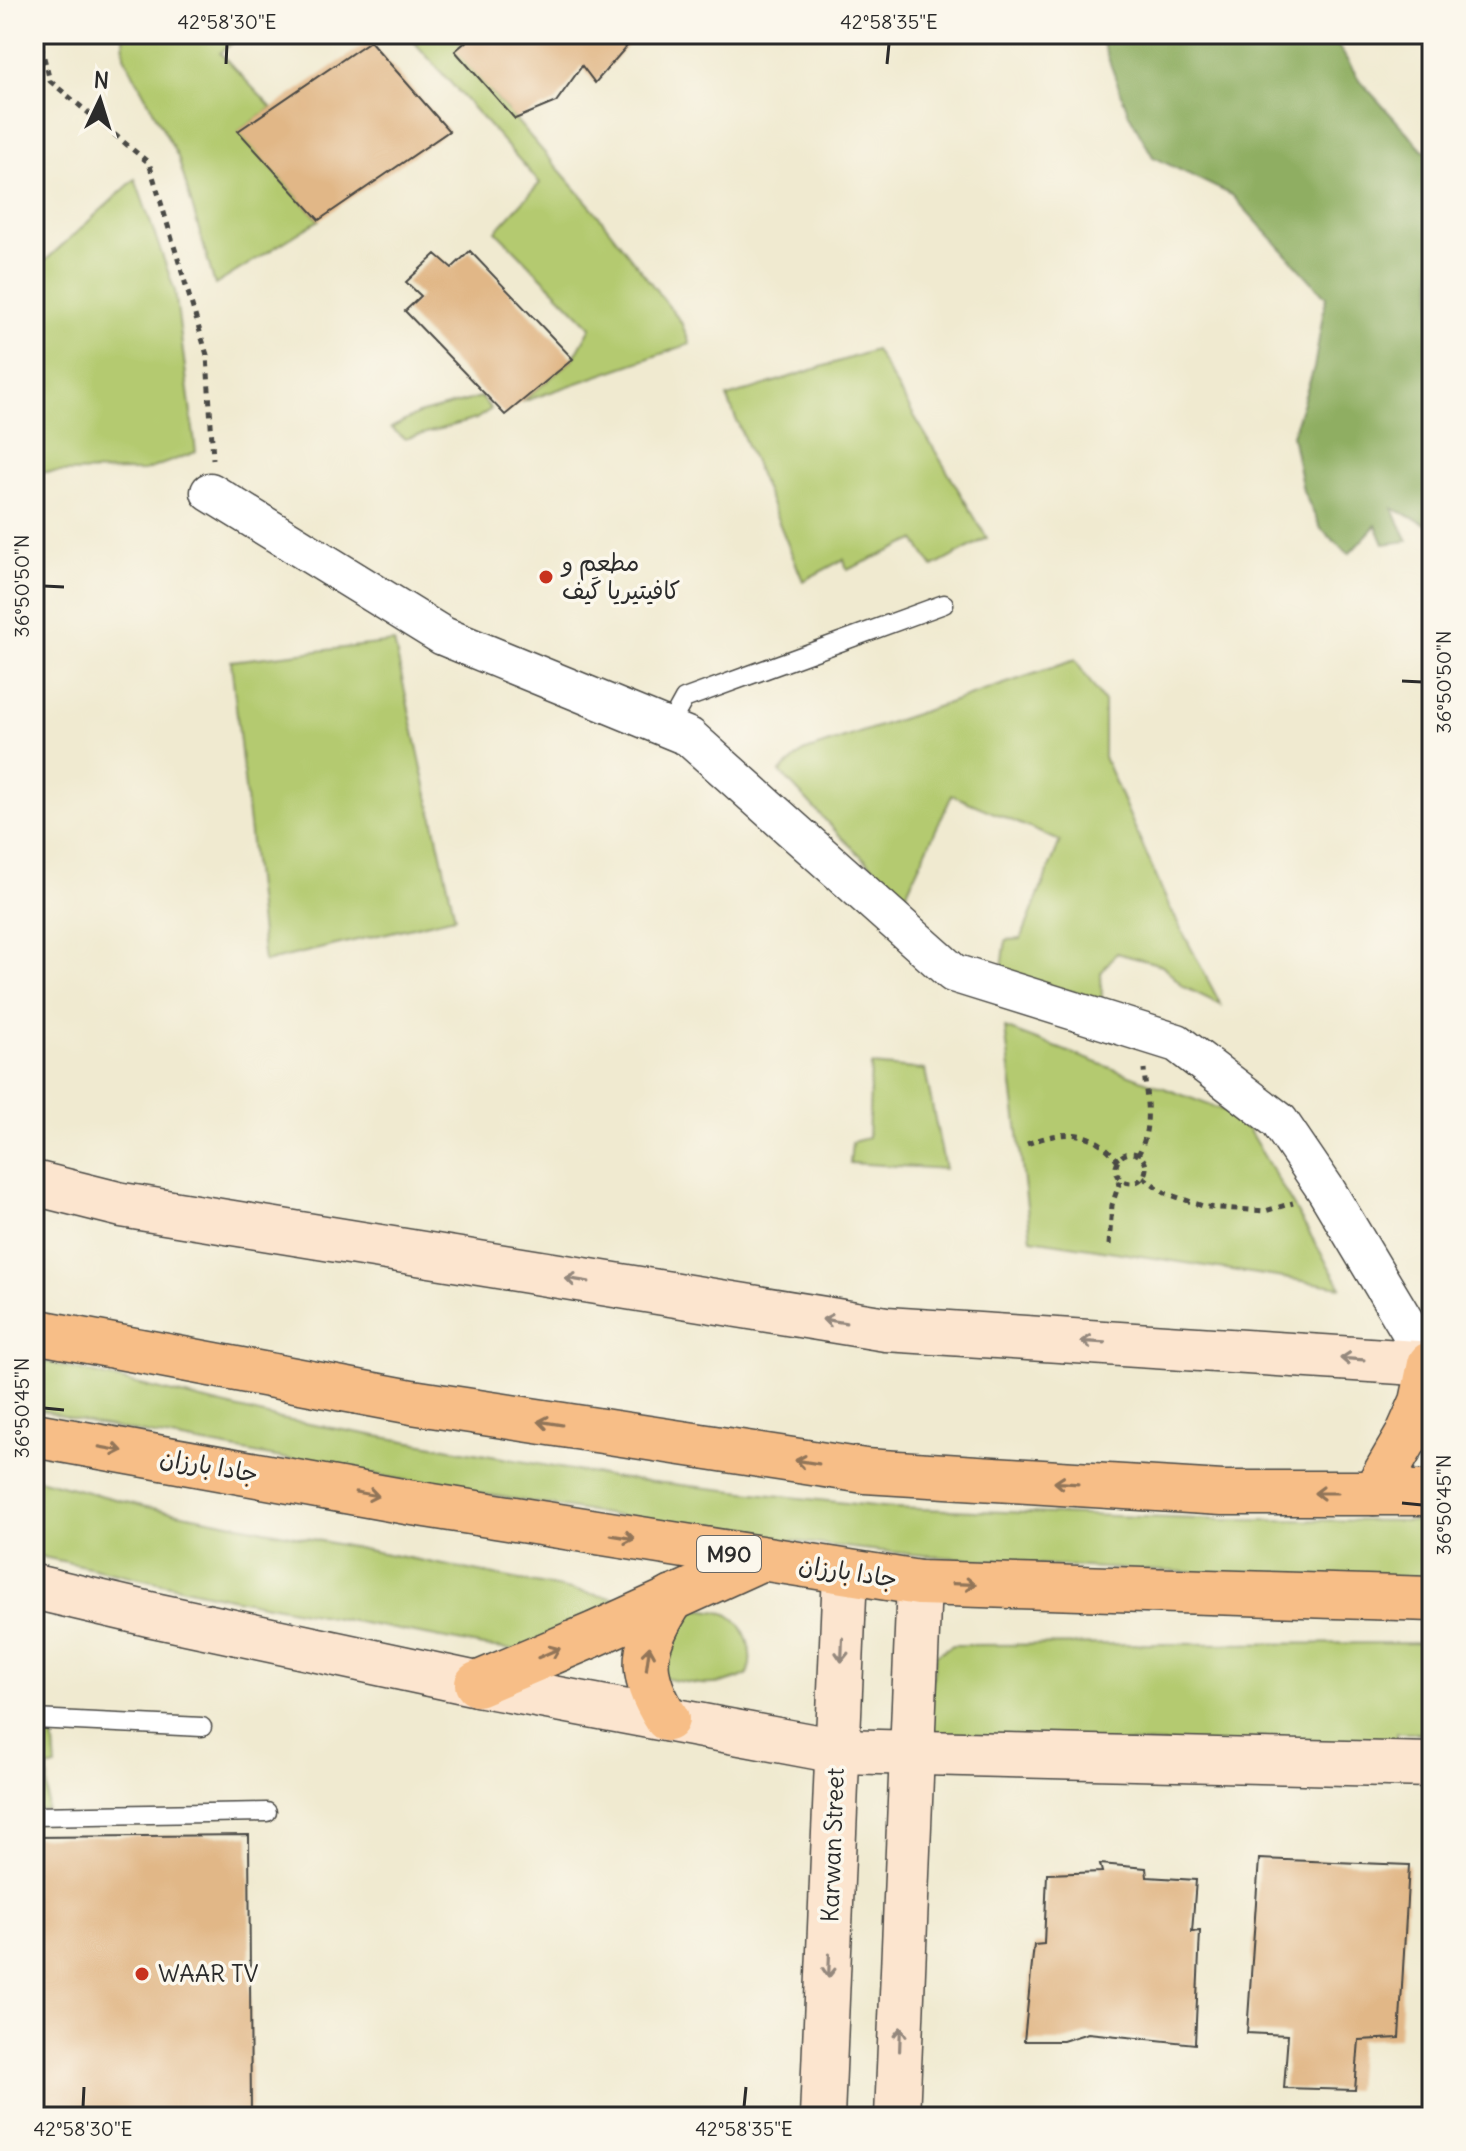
<svg xmlns="http://www.w3.org/2000/svg" width="1466" height="2151" viewBox="0 0 1466 2151" font-family="Delius,'Playpen Sans Arabic',sans-serif">
	<rect width="100%" height="100%" fill="#fbf7ec"/>
	<filter id="ink" filterUnits="userSpaceOnUse"><feTurbulence type="fractalNoise" baseFrequency=".0125" numOctaves="2"/><feDisplacementMap in="SourceGraphic" scale="16" xChannelSelector="R" yChannelSelector="G"/><feConvolveMatrix kernelMatrix="1 2 1 2 8 2 1 2 1" color-interpolation-filters="sRGB"/></filter>
	<filter id="wash" filterUnits="userSpaceOnUse"><feTurbulence type="fractalNoise" baseFrequency=".006" numOctaves="4" result="noise"/><feDisplacementMap in="SourceGraphic" scale="32" xChannelSelector="R" yChannelSelector="G"/><feGaussianBlur stdDeviation="1.8" result="paint"/><feColorMatrix in="noise" values="0 0 0 0 0 0 0 0 0 0 0 0 0 0 0 0 0 1.4 0 .05"/><feComposite in="paint" operator="in"/></filter>
	<g filter="url(#wash)">
		<rect width="100%" height="100%" fill="#f0ead0"/>
		<g fill="#b4ca6f" stroke="#707a4d" stroke-width="2">
			<polygon points="123,34 243,34 220,53 272,108 239,131 319,220 215,285 178,157 124,56"/>
			<polygon points="407,34 471,34 456,51 594,210 681,322 690,344 522,402 573,359 591,327 496,231 540,183"/>
			<polygon points="135,179 175,291 196,452 144,471 34,472 34,271"/>
			<polygon points="875,350 987,538 933,567 915,540 847,570 844,559 803,581 727,397"/>
			<polygon points="481,397 491,409 476,419 405,439 391,428 418,414"/>
			<polygon points="394,642 455,917 264,962 231,661"/>
			<polygon points="1075,660 1104,702 1104,757 1168,904 1221,1005 1184,987 1162,965 1116,953 1101,973 1102,999 1001,974 1006,940 1021,939 1060,841 952,795 905,896 845,841 780,772 803,752"/>
			<polygon points="1005,1028 1241,1117 1341,1287 1031,1239"/>
			<polygon points="871,1065 925,1070 945,1169 850,1163 852,1142 868,1138"/>
			<path d="M34 1359 280 1419 617 1478 892 1508 1224 1520 1432 1521V1581C1233 1574 1033 1569 835 1546 586 1517 339 1467 92 1424L34 1408Z"/>
			<polygon points="34,1478 142,1506 648,1605 537,1652 494,1648 225,1597 34,1555"/>
			<path d="M670 1608C684 1609 718 1609 729 1615 748 1626 754 1656 748 1674 715 1692 687 1682 652 1676Z"/>
			<polygon points="1432,1643 1432,1733 1397,1733 1396,1753 924,1735 936,1655 953,1645"/>
			<polygon points="34,1732 53,1732 56,1767 48,1767 47,1810 34,1809"/>
		</g>
		<polygon fill="#8fae62" stroke="#5d6c46" stroke-width="2" points="1099,34 1331,34 1360,81 1424,151 1432,148 1432,527 1392,508 1408,541 1384,544 1376,525 1349,554 1321,529 1303,491 1292,435 1314,368 1326,297 1232,195 1153,157 1129,114"/>
		<g id="blocks">
			<g fill="#e1b787">
				<polygon points="475,34 617,34 628,45 595,83 582,66 556,102 515,119 455,51"/>
				<polygon points="370,41 449,131 319,220 238,131"/>
				<polygon points="470,251 573,359 505,415 405,311 421,296 406,282 436,254 452,268"/>
				<polygon points="249,1835 251,2117 106,2111 107,2117 34,2115 34,1837"/>
				<polygon points="1259,1859 1409,1865 1399,2038 1359,2040 1355,2090 1284,2088 1288,2035 1247,2033"/>
				<polygon points="1100,1864 1146,1868 1147,1877 1196,1880 1192,1932 1200,1931 1195,2044 1088,2033 1063,2041 1024,2041 1034,1945 1044,1944 1047,1874 1102,1872"/>
			</g>
		</g>
	</g>
	<g filter="url(#ink)">
		<use href="#blocks" fill-opacity="0" stroke="#494844" stroke-width="2"/>
		<g fill="none" stroke-linecap="round" stroke-linejoin="round">
			<g stroke="#494844" stroke-width="21">
				<g id="lane">
					<polyline points="668,728 684,699 944,604"/>
					<polyline points="34,1719 202,1727"/>
					<polyline points="34,1816 267,1812"/>
				</g>
			</g>
			<g stroke="#494844" stroke-width="41">
				<polyline id="street" points="210,492 443,636 689,737 953,973 1177,1043 1279,1121 1326,1190 1430,1364"/>
			</g>
			<g stroke="#494844" stroke-width="47">
				<g id="secondary">
					<polyline points="34,1183 122,1205 886,1329 1432,1364"/>
					<polyline points="34,1587 149,1614 477,1684 837,1751 1432,1765"/>
					<polyline points="822,2117 845,1572"/>
					<polyline points="897,2117 919,1583"/>
				</g>
			</g>
			<g stroke="#494844" stroke-width="47">
				<g id="highway">
					<polyline points="34,1331 412,1402 865,1471 1222,1493 1432,1493"/>
					<polyline points="34,1435 407,1502 919,1583 1432,1599"/>
					<polyline points="1374,1493 1407,1436 1422,1402 1430,1364"/>
					<polyline points="477,1684 595,1634 760,1559"/>
					<path d="M667 1719C636 1671 642 1645 673 1598"/>
				</g>
			</g>
			<g stroke="#494844" stroke-width="5" stroke-dasharray="6 6" stroke-linecap="butt">
				<polyline points="38,34 50,81 149,163 207,355 213,459"/>
				<path d="M1027 1144C1063 1130 1093 1128 1118 1161"/>
				<circle cx="1131" cy="1168" r="15"/>
				<path d="M1138 1155C1153 1128 1146 1098 1144 1069"/>
				<polyline points="1143,1177 1165,1193 1206,1207 1265,1211 1293,1203"/>
				<polyline points="1109,1245 1112,1205 1121,1178"/>
			</g>
			<use href="#lane" stroke="#fff" stroke-width="18"/>
			<use href="#street" stroke="#fff" stroke-width="38"/>
			<use href="#secondary" stroke="#fce5cf" stroke-width="44"/>
			<use href="#highway" stroke="#f7be87" stroke-width="44"/>
		</g>
		<defs><path id="oneway-shaft" d="M-6 0H5M1.5-3L5.5 0L1.5 3" fill="none" stroke-width="1.6" stroke-linecap="round" stroke-linejoin="round" transform="scale(2)"/></defs>
		<g stroke="#94887d">
			<use href="#oneway-shaft" transform="translate(577 1280) rotate(-171)"/>
			<use href="#oneway-shaft" transform="translate(834 1321) rotate(-171)"/>
			<use href="#oneway-shaft" transform="translate(1093 1342) rotate(-176)"/>
			<use href="#oneway-shaft" transform="translate(1352 1359) rotate(-176)"/>
			<use href="#oneway-shaft" transform="translate(842 1650) rotate(92)"/>
			<use href="#oneway-shaft" transform="translate(829 1966) rotate(92)"/>
			<use href="#oneway-shaft" transform="translate(900 2039) rotate(-88)"/>
		</g>
		<g stroke="#917459">
			<use href="#oneway-shaft" transform="translate(550 1423) rotate(-171)"/>
			<use href="#oneway-shaft" transform="translate(111 1449) rotate(10)"/>
			<use href="#oneway-shaft" transform="translate(807 1462) rotate(-171)"/>
			<use href="#oneway-shaft" transform="translate(1066 1483) rotate(-176)"/>
			<use href="#oneway-shaft" transform="translate(1326 1493) rotate(180)"/>
			<use href="#oneway-shaft" transform="translate(367 1494) rotate(10)"/>
			<use href="#oneway-shaft" transform="translate(623 1537) rotate(9)"/>
			<use href="#oneway-shaft" transform="translate(964 1584) rotate(2)"/>
			<use href="#oneway-shaft" transform="translate(549 1653) rotate(-23)"/>
			<use href="#oneway-shaft" transform="translate(648 1658) rotate(-82)"/>
		</g>
	</g>
	<path fill="none" stroke="#2b2b2b" stroke-width="3" d="M226 64 227 44M887 64 889 44M44 586 64 587M1402 681 1422 682M44 1408 64 1410M1402 1503 1422 1505M83 2107 84 2087M744 2107 746 2087"/>
	<g fill="#c8321e" stroke="#fbf7ec" stroke-width="3">
		<circle cx="546" cy="577" r="8"/>
		<circle cx="142" cy="1974" r="8"/>
	</g>
	<g text-anchor="middle" stroke-width="7" stroke-linejoin="round" paint-order="stroke">
		<rect fill="#fbf7ec" stroke="#696865" stroke-width="2" x="697" y="1536" width="64" height="36" rx="6"/>
		<g font-size="22" font-weight="bold" fill="#2b2b2b">
			<text x="729" y="1562">M90</text>
		</g>
		<g font-size="24" fill="#2b2b2b" stroke="#fbf7ec" text-anchor="start">
			<text x="562" y="571">مطعم و<tspan x="562" dy="28">كافيتيريا كَيف</tspan></text>
			<text x="158" y="1982">WAAR TV</text>
		</g>
		<g font-size="24" fill="#2b2b2b" stroke="#fbf7ec">
			<text transform="translate(209 1466) rotate(10)" y="8">جادا بارزان</text>
			<text transform="translate(848 1572) rotate(9)" y="8">جادا بارزان</text>
			<text transform="translate(833 1845) rotate(-88)" y="8">Karwan Street</text>
		</g>
	</g>
	<rect width="1466" height="2151" fill="none" stroke="#fbf7ec" stroke-width="88"/>
	<g transform="translate(100 100) rotate(4)" stroke="#fbf7ec" stroke-width="6" paint-order="stroke">
	<path d="M0-6L14 30L0 20L-14 30Z" fill="#2b2b2b"/>
	<text y="-12" font-size="22" font-weight="bold" text-anchor="middle" fill="#2b2b2b">N</text>
	</g>
	<rect x="44" y="44" width="1378" height="2063" fill="none" stroke="#2b2b2b" stroke-width="3"/>
	<g font-size="20" text-anchor="middle" fill="#2b2b2b">
		<text x="227" y="29">42°58'30"E</text>
		<text x="889" y="29">42°58'35"E</text>
		<text transform="translate(22 586) rotate(-90)" y="7">36°50'50"N</text>
		<text transform="translate(1444 682) rotate(-90)" y="7">36°50'50"N</text>
		<text transform="translate(22 1408) rotate(-90)" y="7">36°50'45"N</text>
		<text transform="translate(1444 1505) rotate(-90)" y="7">36°50'45"N</text>
		<text x="83" y="2136">42°58'30"E</text>
		<text x="744" y="2136">42°58'35"E</text>
	</g>
</svg>
